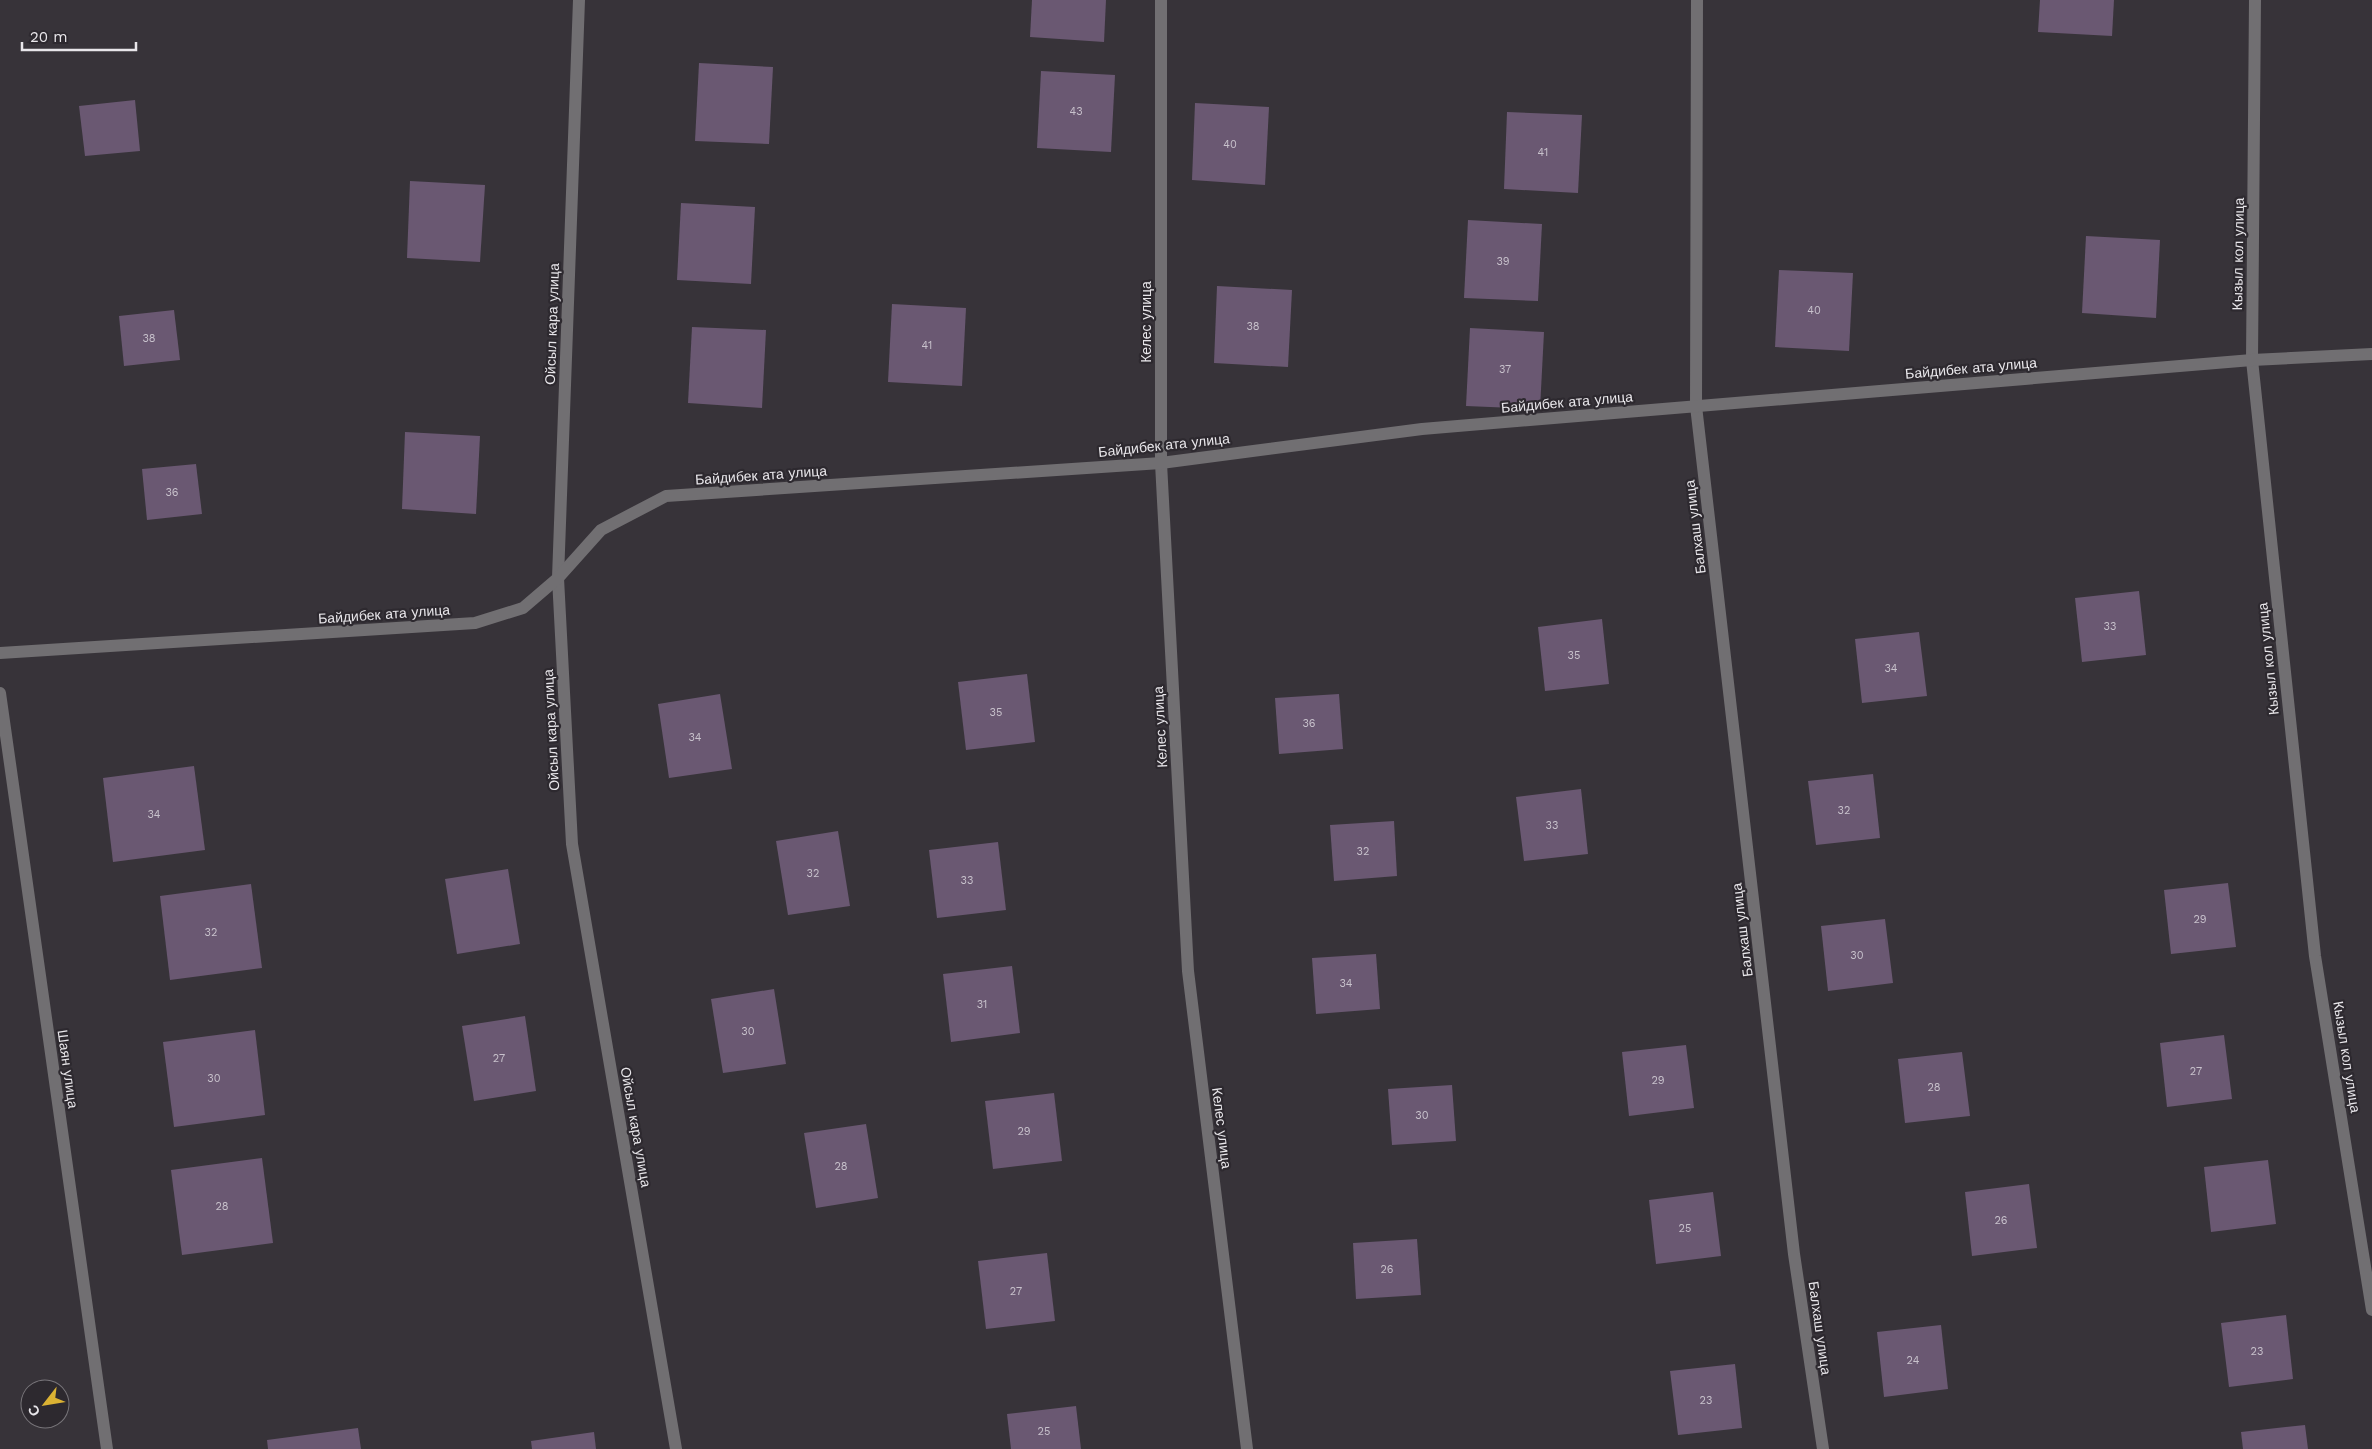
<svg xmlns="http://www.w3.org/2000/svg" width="2372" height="1449" viewBox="0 0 2372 1449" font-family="'Work Sans',sans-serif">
	<rect width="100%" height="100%" fill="#373339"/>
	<g fill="#6a5872">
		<polygon points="1032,0 1106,0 1104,42 1030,37"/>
		<polygon points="2040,0 2114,0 2112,36 2038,32"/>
		<polygon points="699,63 773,67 769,144 695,141"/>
		<polygon points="1041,71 1115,75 1111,152 1037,148"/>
		<polygon points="135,100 140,151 85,156 79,106"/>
		<polygon points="1195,103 1269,107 1265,185 1192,180"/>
		<polygon points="1507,112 1582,115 1578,193 1504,189"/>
		<polygon points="410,181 485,185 480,262 407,258"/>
		<polygon points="681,203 755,207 751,284 677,280"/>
		<polygon points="1468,220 1542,224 1538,301 1464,298"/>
		<polygon points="2086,236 2160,240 2156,318 2082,313"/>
		<polygon points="1779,270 1853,273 1849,351 1775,347"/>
		<polygon points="1217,286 1292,290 1288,367 1214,363"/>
		<polygon points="892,304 966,308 962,386 888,382"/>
		<polygon points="174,310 180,360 124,366 119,316"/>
		<polygon points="692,327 766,330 762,408 688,403"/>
		<polygon points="1470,328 1544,332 1540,409 1466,406"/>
		<polygon points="405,432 480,436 476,514 402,509"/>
		<polygon points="196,464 202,514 147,520 142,469"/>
		<polygon points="2139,591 2146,655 2082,662 2075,598"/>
		<polygon points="1602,619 1609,684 1545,691 1538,627"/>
		<polygon points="1919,632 1927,696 1862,703 1855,639"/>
		<polygon points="1027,674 1035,742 966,750 958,682"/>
		<polygon points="720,694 732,769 669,778 658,704"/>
		<polygon points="1339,694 1343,749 1279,754 1275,698"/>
		<polygon points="194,766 205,850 113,862 103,778"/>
		<polygon points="1873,774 1880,838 1816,845 1808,781"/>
		<polygon points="1581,789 1588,854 1524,861 1516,797"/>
		<polygon points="1394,821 1397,876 1334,881 1330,825"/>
		<polygon points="838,831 850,906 788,915 776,841"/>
		<polygon points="998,842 1006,910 937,918 929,850"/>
		<polygon points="508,869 520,944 457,954 445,879"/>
		<polygon points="2228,883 2236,947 2171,954 2164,890"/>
		<polygon points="251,884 262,968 170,980 160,896"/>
		<polygon points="1885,919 1893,983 1828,991 1821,926"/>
		<polygon points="1376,954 1380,1009 1316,1014 1312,958"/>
		<polygon points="1012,966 1020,1033 951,1042 943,974"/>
		<polygon points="774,989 786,1064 723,1073 711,999"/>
		<polygon points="525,1016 536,1091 474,1101 462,1026"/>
		<polygon points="255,1030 265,1115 174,1127 163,1042"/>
		<polygon points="2224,1035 2232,1099 2167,1107 2160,1043"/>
		<polygon points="1686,1045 1694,1108 1629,1116 1622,1052"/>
		<polygon points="1962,1052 1970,1116 1905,1123 1898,1059"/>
		<polygon points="1452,1085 1456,1141 1392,1145 1388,1089"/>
		<polygon points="1054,1093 1062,1161 993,1169 985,1101"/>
		<polygon points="866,1124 878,1198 816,1208 804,1133"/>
		<polygon points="262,1158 273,1243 182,1255 171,1170"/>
		<polygon points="2268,1160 2276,1224 2211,1232 2204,1167"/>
		<polygon points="2029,1184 2037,1248 1972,1256 1965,1192"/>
		<polygon points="1713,1192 1721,1256 1656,1264 1649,1200"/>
		<polygon points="1417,1239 1421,1295 1356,1299 1353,1243"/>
		<polygon points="1047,1253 1055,1321 986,1329 978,1261"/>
		<polygon points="2286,1315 2293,1379 2229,1387 2221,1323"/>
		<polygon points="1941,1325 1948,1389 1884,1397 1877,1332"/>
		<polygon points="1735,1364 1742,1428 1678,1435 1670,1371"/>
		<polygon points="1076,1406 1081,1449 1011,1449 1007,1414"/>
		<polygon points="2305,1425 2308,1449 2243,1449 2241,1432"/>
		<polygon points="358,1428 361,1449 268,1449 267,1440"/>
		<polygon points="594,1432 596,1449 532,1449 531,1441"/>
	</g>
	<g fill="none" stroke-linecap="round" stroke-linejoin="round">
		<g stroke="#716f72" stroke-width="12">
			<polyline points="579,0 558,578 572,844 676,1449"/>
			<polyline points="1161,0 1161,463 1188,971 1247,1449"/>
			<polyline points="1697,0 1696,406 1794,1254 1823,1449"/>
			<polyline points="2255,0 2252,360 2315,956 2372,1310"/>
			<polyline points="0,653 475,623 523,608 558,578 601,530 666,496 1161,463 1422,429 2252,360 2372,354"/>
			<polyline points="0,693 107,1449"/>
		</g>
	</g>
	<g text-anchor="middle" stroke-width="4.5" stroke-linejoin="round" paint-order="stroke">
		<g font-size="11" fill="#c8c2cc">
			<text x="1076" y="115">43</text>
			<text x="1230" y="148">40</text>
			<text x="1543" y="156">41</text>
			<text x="1503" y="265">39</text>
			<text x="1814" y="314">40</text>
			<text x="1253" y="330">38</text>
			<text x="149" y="342">38</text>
			<text x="927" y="349">41</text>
			<text x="1505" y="373">37</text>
			<text x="172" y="496">36</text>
			<text x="2110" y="630">33</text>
			<text x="1574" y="659">35</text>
			<text x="1891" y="672">34</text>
			<text x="996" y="716">35</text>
			<text x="1309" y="727">36</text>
			<text x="695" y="741">34</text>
			<text x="1844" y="814">32</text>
			<text x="154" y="818">34</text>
			<text x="1552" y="829">33</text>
			<text x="1363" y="855">32</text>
			<text x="813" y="877">32</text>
			<text x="967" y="884">33</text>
			<text x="2200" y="923">29</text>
			<text x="211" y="936">32</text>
			<text x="1857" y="959">30</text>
			<text x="1346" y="987">34</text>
			<text x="982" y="1008">31</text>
			<text x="748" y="1035">30</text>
			<text x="499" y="1062">27</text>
			<text x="2196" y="1075">27</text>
			<text x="214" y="1082">30</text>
			<text x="1658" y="1084">29</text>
			<text x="1934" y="1091">28</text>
			<text x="1422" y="1119">30</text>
			<text x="1024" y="1135">29</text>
			<text x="841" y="1170">28</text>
			<text x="222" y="1210">28</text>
			<text x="2001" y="1224">26</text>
			<text x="1685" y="1232">25</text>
			<text x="1387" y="1273">26</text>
			<text x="1016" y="1295">27</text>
			<text x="2257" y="1355">23</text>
			<text x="1913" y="1364">24</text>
			<text x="1706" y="1404">23</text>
			<text x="1044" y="1435">25</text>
		</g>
		<g font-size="14" fill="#e8e6ea" stroke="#2d292f">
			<text transform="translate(2238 254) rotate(-89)" y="5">Кызыл кол улица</text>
			<text transform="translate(1146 322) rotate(-90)" y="5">Келес улица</text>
			<text transform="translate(552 324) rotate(-88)" y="5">Ойсыл кара улица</text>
			<text transform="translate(1971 368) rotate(-5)" y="5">Байдибек ата улица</text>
			<text transform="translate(1567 402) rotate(-5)" y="5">Байдибек ата улица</text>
			<text transform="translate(1164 445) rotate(-6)" y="5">Байдибек ата улица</text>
			<text transform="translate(761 475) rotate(-4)" y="5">Байдибек ата улица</text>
			<text transform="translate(1695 527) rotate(-97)" y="5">Балхаш улица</text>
			<text transform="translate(384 614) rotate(-4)" y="5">Байдибек ата улица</text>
			<text transform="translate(2268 659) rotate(-96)" y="5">Кызыл кол улица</text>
			<text transform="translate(1160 727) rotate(-93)" y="5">Келес улица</text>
			<text transform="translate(551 730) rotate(-93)" y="5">Ойсыл кара улица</text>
			<text transform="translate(1742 930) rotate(-97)" y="5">Балхаш улица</text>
			<text transform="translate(2347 1057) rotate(81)" y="5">Кызыл кол улица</text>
			<text transform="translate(68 1069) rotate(82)" y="5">Шаян улица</text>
			<text transform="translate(636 1127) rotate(80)" y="5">Ойсыл кара улица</text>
			<text transform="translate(1222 1128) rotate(83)" y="5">Келес улица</text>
			<text transform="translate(1820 1328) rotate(82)" y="5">Балхаш улица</text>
		</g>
	</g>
	<g transform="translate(45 1404) rotate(239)"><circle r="24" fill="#2d292f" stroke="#78757a"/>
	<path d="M0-4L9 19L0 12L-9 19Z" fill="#dbb233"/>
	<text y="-8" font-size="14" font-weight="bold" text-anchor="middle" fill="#e8e6ea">С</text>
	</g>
	<path d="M22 42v8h114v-8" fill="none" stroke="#e8e6ea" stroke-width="2.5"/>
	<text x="30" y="42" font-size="15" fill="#e8e6ea" stroke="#2d292f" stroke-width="4" paint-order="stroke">20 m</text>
</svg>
